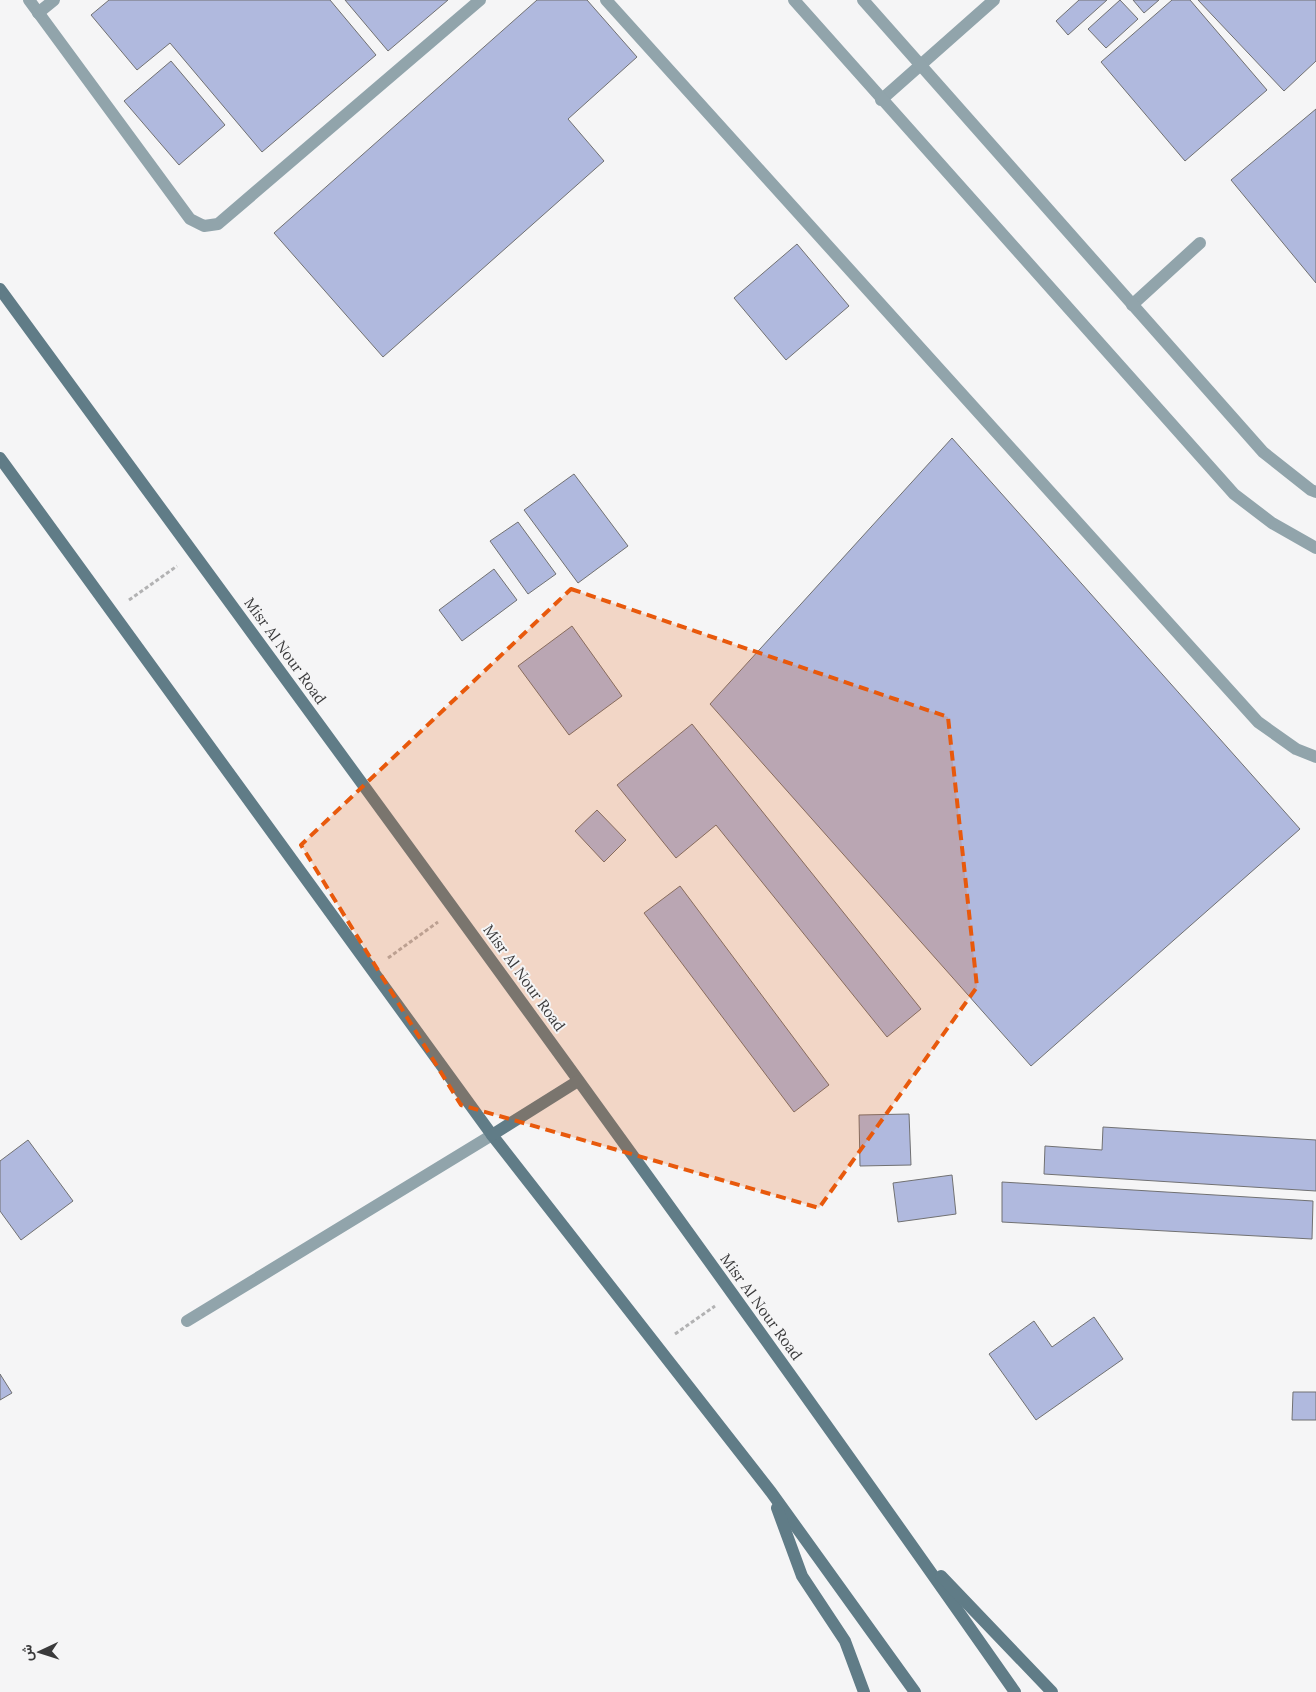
<svg xmlns="http://www.w3.org/2000/svg" width="1316" height="1692" viewBox="0 0 1316 1692" font-family="Lora,Vazirmatn,serif">
	<rect width="100%" height="100%" fill="#f5f5f6"/>
	<g fill="#b0b9de" stroke="#717172">
		<polygon points="109,0 330,0 376,55 262,152 170,43 137,70 91,15"/>
		<polygon points="345,0 448,0 388,51"/>
		<polygon points="537,0 587,0 637,57 568,119 604,161 383,357 274,233"/>
		<polygon points="1079,0 1107,0 1068,35 1056,21"/>
		<polygon points="1120,0 1138,19 1106,48 1088,29"/>
		<polygon points="1133,0 1159,0 1144,13"/>
		<polygon points="1172,0 1190,0 1267,90 1185,161 1101,62"/>
		<polygon points="1198,0 1316,0 1316,61 1284,91"/>
		<polygon points="171,61 225,125 179,165 124,101"/>
		<polygon points="1316,109 1316,283 1231,180"/>
		<polygon points="797,244 849,306 786,360 734,298"/>
		<polygon points="952,438 1300,829 1031,1066 710,704"/>
		<polygon points="574,474 628,546 578,583 524,510"/>
		<polygon points="518,522 556,574 528,594 490,541"/>
		<polygon points="494,569 517,600 462,641 439,610"/>
		<polygon points="572,626 622,696 569,735 518,666"/>
		<polygon points="692,724 921,1009 887,1037 716,825 676,858 617,785"/>
		<polygon points="597,810 626,840 604,862 575,831"/>
		<polygon points="680,886 829,1085 794,1112 644,913"/>
		<polygon points="909,1114 911,1165 860,1166 859,1115"/>
		<polygon points="1103,1127 1316,1140 1316,1191 1044,1174 1045,1146 1102,1150"/>
		<polygon points="28,1140 73,1201 21,1240 0,1211 0,1161"/>
		<polygon points="952,1175 956,1214 898,1222 893,1183"/>
		<polygon points="1002,1182 1313,1201 1312,1239 1002,1222"/>
		<polygon points="1094,1317 1123,1359 1036,1420 989,1354 1034,1321 1052,1347"/>
		<polygon points="0,1374 12,1393 0,1400"/>
		<polygon points="1293,1392 1316,1392 1316,1420 1292,1420"/>
	</g>
	<g fill="none" stroke-linecap="round" stroke-linejoin="round">
		<g stroke="#b2b2b3" stroke-width="3" stroke-dasharray="4 2.5" stroke-linecap="butt">
			<polyline points="129,600 177,566"/>
			<polyline points="388,958 438,922"/>
			<polyline points="675,1334 715,1306"/>
		</g>
		<g stroke="#91a4ab" stroke-width="12">
			<polyline points="29,0 190,219 204,226 218,224 480,0"/>
			<polyline points="606,0 1258,722 1296,749 1316,757"/>
			<polyline points="38,13 54,0"/>
			<polyline points="881,100 994,0"/>
			<polyline points="1132,305 1200,243"/>
			<polyline points="187,1321 492,1135"/>
		</g>
		<g stroke="#91a4ab" stroke-width="12">
			<polyline points="794,0 1234,494 1272,523 1316,548"/>
			<polyline points="863,0 1263,452 1311,490 1316,492"/>
		</g>
		<g stroke="#607c87" stroke-width="12">
			<path d="M0 289C341 755 684 1219 1015 1692"/>
			<polyline points="0,458 492,1135 771,1492 915,1692"/>
			<polyline points="492,1135 578,1081"/>
			<polyline points="777,1508 802,1576 845,1641 864,1692"/>
			<polyline points="941,1576 1052,1692"/>
		</g>
	</g>
	<path fill="#e8590c" fill-opacity="0.2" stroke="#e8590c" stroke-width="4" stroke-dasharray="10 6" stroke-linejoin="round" d="M571 589 948 717 977 987 819 1208 461 1105 301 845Z"/>
	<g text-anchor="middle" stroke-width="4" stroke-linejoin="round" paint-order="stroke">
		<g font-size="15" fill="#3a3a3b" stroke="#f5f5f6">
			<text transform="translate(285 651) rotate(54)" y="5">Misr Al Nour Road</text>
			<text transform="translate(524 978) rotate(54)" y="5">Misr Al Nour Road</text>
			<text transform="translate(761 1307) rotate(54)" y="5">Misr Al Nour Road</text>
		</g>
	</g>
	<g transform="translate(40 1652) rotate(266)" stroke="#f5f5f6" stroke-width="4" paint-order="stroke">
	<path d="M0-4L9 19L0 12L-9 19Z" fill="#3a3a3b"/>
	<text y="-8" font-size="14" font-weight="bold" text-anchor="middle" fill="#3a3a3b">ش</text>
	</g>
</svg>
